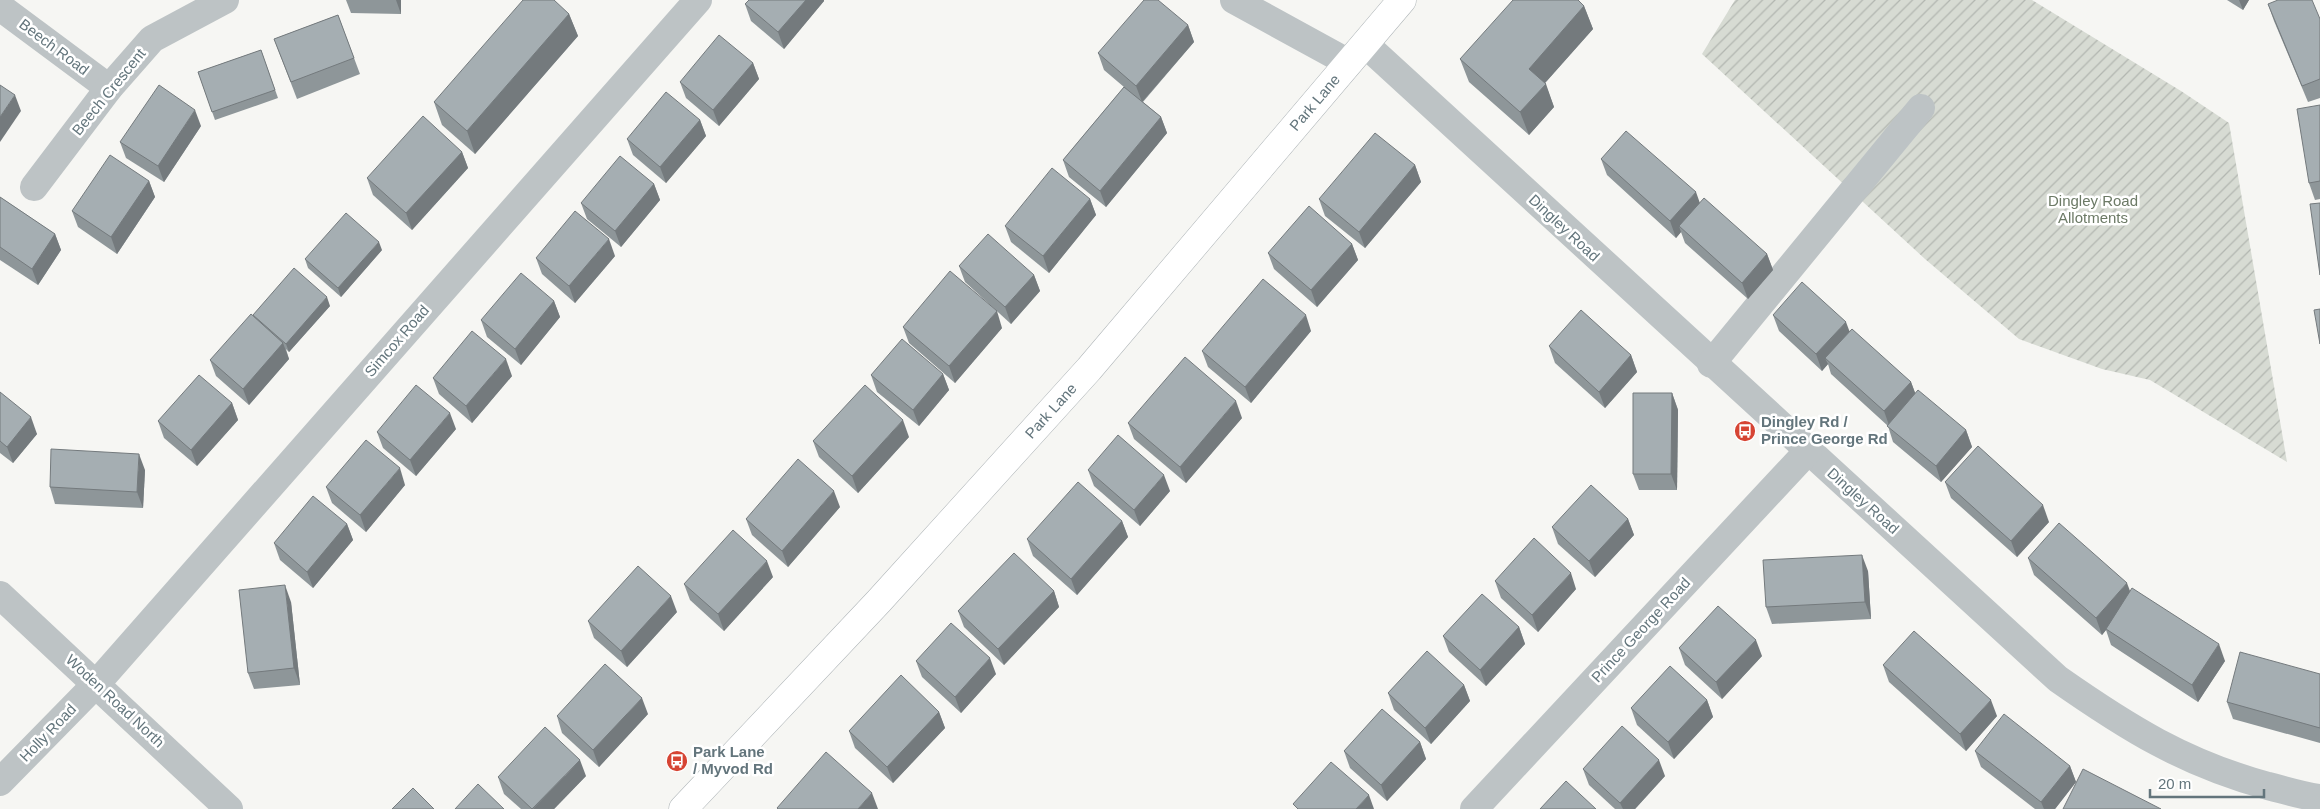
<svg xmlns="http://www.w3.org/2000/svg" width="2320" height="809" viewBox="0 0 2320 809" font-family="Arial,sans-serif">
	<defs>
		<pattern id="garden-furrows" width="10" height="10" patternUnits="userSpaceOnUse" patternTransform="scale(1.25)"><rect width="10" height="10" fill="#d7dbd3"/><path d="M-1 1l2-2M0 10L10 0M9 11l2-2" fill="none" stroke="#b2b6b0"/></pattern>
	</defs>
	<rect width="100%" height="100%" fill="#f6f6f3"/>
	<polygon fill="url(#garden-furrows)" points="1735,0 2032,0 2181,91 2229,123 2287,462 2150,380 2102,369 2019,339 1925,259 1702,54"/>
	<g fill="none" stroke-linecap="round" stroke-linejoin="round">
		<g stroke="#afb5b8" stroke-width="29">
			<g id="major">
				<path id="s1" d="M683 809 879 601 1089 369 1402 0"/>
			</g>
		</g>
		<g stroke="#bdc3c5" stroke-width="28">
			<polyline points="1234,0 1349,63"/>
			<polyline points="0,7 109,88"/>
			<path d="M1366 45 2058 679C2128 728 2184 763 2268 786 2285 790 2302 796 2320 798"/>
			<polyline points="34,187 109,88 152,39 225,0"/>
			<polyline points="1711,364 1921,108"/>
			<polyline points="0,595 229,809"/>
			<polyline points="0,782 97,683 698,0"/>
			<polyline points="1474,809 1808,451"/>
		</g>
		<use href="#major" stroke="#fff" stroke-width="28"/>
	</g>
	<g fill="#8e9699">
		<polygon points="346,0 401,0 401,14 351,13"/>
		<polygon points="749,0 824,0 824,1 784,49 751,21 745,4"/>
		<polygon points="2227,0 2249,0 2243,10"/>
		<polygon points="2268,4 2320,19 2320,98 2308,102 2274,21"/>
		<polygon points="1584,6 1593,29 1545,83 1554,107 1529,135 1469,82 1460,59"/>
		<polygon points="569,14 578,36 475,154 442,125 434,102"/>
		<polygon points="338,15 360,74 297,99 274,39"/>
		<polygon points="1188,25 1194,42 1143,102 1161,117 1167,133 1106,207 1069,177 1063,160 1124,87 1104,70 1098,53"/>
		<polygon points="261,50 278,98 215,120 198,72"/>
		<polygon points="753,63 759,79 719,126 686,98 680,82"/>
		<polygon points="2320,105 2320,199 2315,200 2309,183"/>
		<polygon points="700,120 706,136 666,183 633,155 627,139"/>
		<polygon points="201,126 164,182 126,158 120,142"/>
		<polygon points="462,152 468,168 412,230 373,195 367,178"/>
		<polygon points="1601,159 1700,203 1767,254 1773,270 1748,299 1685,243 1681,232 1676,238 1607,175"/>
		<polygon points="1415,165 1421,182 1365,248 1325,216 1319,199"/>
		<polygon points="149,181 155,197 117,254 78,227 72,211"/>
		<polygon points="654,184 660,200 621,247 587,219 581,203"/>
		<polygon points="0,197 55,234 61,250 38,285 0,260"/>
		<polygon points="1090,199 1096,215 1049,273 1011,242 1005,226"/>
		<polygon points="1352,244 1358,260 1317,307 1274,269 1268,253"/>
		<polygon points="382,250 341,297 308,268 305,259"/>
		<polygon points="615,256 575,303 542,274 536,258"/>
		<polygon points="959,266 1034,275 1040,291 1011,324 965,282"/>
		<polygon points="554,301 560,317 521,365 487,337 481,320"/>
		<polygon points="330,306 289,352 286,349 289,359 249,405 216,376 210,360 254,317 253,315"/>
		<polygon points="1773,315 1850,331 1911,382 1915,393 1966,430 1972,447 1941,482 1893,442 1888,426 1831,374 1828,364 1822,371 1779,331"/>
		<polygon points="903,327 1002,328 955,383 909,343"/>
		<polygon points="1311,331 1251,403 1208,367 1202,351"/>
		<polygon points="1549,346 1631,355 1637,372 1605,408 1555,363"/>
		<polygon points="943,374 949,390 919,426 877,392 871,375"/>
		<polygon points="512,376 472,423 439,394 433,378"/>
		<polygon points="0,392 37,434 13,463 0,453"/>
		<polygon points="1672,393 1678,410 1677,490 1639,490 1633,474"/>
		<polygon points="232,403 238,420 197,466 164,438 158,421"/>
		<polygon points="1242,418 1186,483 1134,439 1128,423"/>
		<polygon points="456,429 416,476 383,448 377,432"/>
		<polygon points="909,437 858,493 819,457 813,441"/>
		<polygon points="145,470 143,508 55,504 50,487"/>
		<polygon points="1088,470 1170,491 1140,526 1094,486"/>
		<polygon points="1945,482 2049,522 2017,557 1951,498"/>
		<polygon points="405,485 366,532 332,503 326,487"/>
		<polygon points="840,507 788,567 752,535 746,519"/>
		<polygon points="1628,519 1634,535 1595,577 1558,544 1552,527"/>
		<polygon points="1122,521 1128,537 1077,595 1033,556 1027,539"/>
		<polygon points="347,524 353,540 313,588 280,560 274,543"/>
		<polygon points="2028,558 2130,591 2225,661 2198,702 2111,645 2106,630 2102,635 2034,575"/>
		<polygon points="1868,571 1871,619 1772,624 1766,607"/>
		<polygon points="773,577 724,631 690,600 684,584"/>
		<polygon points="1495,581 1576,589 1538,632 1501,598"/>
		<polygon points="1054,591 1059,607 1004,665 964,627 958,611"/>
		<polygon points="291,602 300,685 254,689 248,673"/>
		<polygon points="677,612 627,667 594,638 588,621"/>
		<polygon points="1519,627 1525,644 1486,686 1449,652 1443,636"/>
		<polygon points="1679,648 1762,656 1722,699 1685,665"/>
		<polygon points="916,661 996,674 961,713 922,677"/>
		<polygon points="1883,665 1997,716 1966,751 1889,682"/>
		<polygon points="2320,674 2320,743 2233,719 2227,702"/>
		<polygon points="1464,685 1470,701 1431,744 1394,710 1388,693"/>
		<polygon points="1707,700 1713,717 1674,759 1637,725 1631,708"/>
		<polygon points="939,712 945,728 893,783 855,748 849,731"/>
		<polygon points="648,714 599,767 562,733 557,716"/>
		<polygon points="1420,742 1426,759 1387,801 1350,768 1344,751"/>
		<polygon points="1975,751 2070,766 2076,782 2055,809 2035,809 1981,767"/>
		<polygon points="1583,769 1665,776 1635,809 1615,809 1589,785"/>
		<polygon points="586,776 554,809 521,809 504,794 498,777"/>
	</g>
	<g fill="#747a7d">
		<polygon points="396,0 401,0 401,14"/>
		<polygon points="806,0 824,0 824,1 784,49 778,32"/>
		<polygon points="2239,0 2249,0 2243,10"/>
		<polygon points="1584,6 1593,29 1537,92 1529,69"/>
		<polygon points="569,14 578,36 475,154 467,131"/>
		<polygon points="1188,25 1194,42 1142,102 1136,86"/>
		<polygon points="753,63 759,79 719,126 713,110"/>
		<polygon points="1546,84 1554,107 1529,135 1520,112"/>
		<polygon points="15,95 21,111 0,142 0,117"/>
		<polygon points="195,110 201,126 164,182 158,166"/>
		<polygon points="1161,117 1167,133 1106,207 1100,191"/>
		<polygon points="700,120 706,136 666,183 660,167"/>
		<polygon points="462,152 468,168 412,230 406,213"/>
		<polygon points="1415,165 1421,182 1365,248 1359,232"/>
		<polygon points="149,181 155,197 117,254 111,237"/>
		<polygon points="654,184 660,200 621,247 615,231"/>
		<polygon points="1696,192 1702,209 1679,226 1681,232 1676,238 1670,221"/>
		<polygon points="1090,199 1096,215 1049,273 1043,256"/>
		<polygon points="55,234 61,250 38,285 32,269"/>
		<polygon points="609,239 615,256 575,303 569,286"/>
		<polygon points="379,242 382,250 341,297 338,288"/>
		<polygon points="1352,244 1358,260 1317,307 1311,290"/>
		<polygon points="1767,254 1773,270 1748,299 1742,283"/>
		<polygon points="1034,275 1040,291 1011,324 1005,307"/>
		<polygon points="327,297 330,306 289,352 286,344"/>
		<polygon points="554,301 560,317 521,365 515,349"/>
		<polygon points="997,311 1002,328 955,383 949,366"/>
		<polygon points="1306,315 1311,331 1251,403 1245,387"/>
		<polygon points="1846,322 1852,338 1825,358 1828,364 1822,371 1816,354"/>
		<polygon points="283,343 289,359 249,405 243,389"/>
		<polygon points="1631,355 1637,372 1605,408 1599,392"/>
		<polygon points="506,359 512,376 472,423 466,406"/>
		<polygon points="943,374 949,390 919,426 913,410"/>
		<polygon points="1911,382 1917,398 1890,428 1884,411"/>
		<polygon points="1672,393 1678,410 1677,490 1671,474"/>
		<polygon points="1236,401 1242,418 1186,483 1180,467"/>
		<polygon points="232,403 238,420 197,466 191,450"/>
		<polygon points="450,413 456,429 416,476 410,460"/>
		<polygon points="31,417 37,434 13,463 7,447"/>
		<polygon points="903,420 909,437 858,493 852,476"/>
		<polygon points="1966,430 1972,447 1941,482 1936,466"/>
		<polygon points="139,454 145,470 143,508 137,492"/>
		<polygon points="400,468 405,485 366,532 360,515"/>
		<polygon points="1164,475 1170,491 1140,526 1134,510"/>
		<polygon points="834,491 840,507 788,567 782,551"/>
		<polygon points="2043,505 2049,522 2017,557 2011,541"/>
		<polygon points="1628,519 1634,535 1595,577 1589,561"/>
		<polygon points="1122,521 1128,537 1077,595 1071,579"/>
		<polygon points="347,524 353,540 313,588 307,572"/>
		<polygon points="1862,555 1868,571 1871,619 1865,602"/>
		<polygon points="767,561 773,577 724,631 718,614"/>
		<polygon points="1571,573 1576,589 1538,632 1532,615"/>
		<polygon points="2127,583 2133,599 2106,629 2106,630 2102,635 2096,618"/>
		<polygon points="285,585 291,602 300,685 294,668"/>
		<polygon points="1054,591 1059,607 1004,665 998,649"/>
		<polygon points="671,596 677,612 627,667 621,651"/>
		<polygon points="1519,627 1525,644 1486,686 1480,670"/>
		<polygon points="1756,640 1762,656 1722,699 1716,682"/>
		<polygon points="2219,644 2225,661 2198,702 2192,685"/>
		<polygon points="990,658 996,674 961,713 955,697"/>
		<polygon points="1464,685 1470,701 1431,744 1425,728"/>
		<polygon points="642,698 648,714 599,767 593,750"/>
		<polygon points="1707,700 1713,717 1674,759 1668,742"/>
		<polygon points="1991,700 1997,716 1966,751 1960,734"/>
		<polygon points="939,712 945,728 893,783 887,767"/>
		<polygon points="1420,742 1426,759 1387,801 1381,785"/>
		<polygon points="580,760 586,776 554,809 533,809"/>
		<polygon points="1659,760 1665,776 1635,809 1623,809 1620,803"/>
		<polygon points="2070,766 2076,782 2055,809 2044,809 2041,802"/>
		<polygon points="872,793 878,809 858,809"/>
		<polygon points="1369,795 1374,809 1356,809"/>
	</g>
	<g fill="#a5aeb2" stroke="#747a7d">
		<polygon points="523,0 554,0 569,14 467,131 434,102"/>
		<polygon points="749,0 806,0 778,32 745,4"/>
		<polygon points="1144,0 1158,0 1188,25 1136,86 1098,53"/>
		<polygon points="1513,0 1578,0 1584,6 1529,69 1546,84 1520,112 1460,59"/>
		<polygon points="2278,0 2312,0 2320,19 2320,79 2302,86 2268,4"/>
		<polygon points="338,15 354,58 291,82 274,39"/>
		<polygon points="719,35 753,63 713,110 680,82"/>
		<polygon points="261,50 275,90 212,112 198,72"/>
		<polygon points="0,85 15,95 0,117"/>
		<polygon points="159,85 195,110 158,166 120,142"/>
		<polygon points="1124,87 1161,117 1100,191 1063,160"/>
		<polygon points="666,92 700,120 660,167 627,139"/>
		<polygon points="2320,105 2320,181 2309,183 2297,109"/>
		<polygon points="423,116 462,152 406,213 367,178"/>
		<polygon points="1626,131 1696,192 1670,221 1601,159"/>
		<polygon points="1375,133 1415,165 1359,232 1319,199"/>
		<polygon points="110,155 149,181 111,237 72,211"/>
		<polygon points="620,156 654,184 615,231 581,203"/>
		<polygon points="1052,168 1090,199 1043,256 1005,226"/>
		<polygon points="0,197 55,234 32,269 0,247"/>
		<polygon points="1704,198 1767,254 1742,283 1679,226"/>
		<polygon points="2320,203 2320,275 2310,204"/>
		<polygon points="1309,206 1352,244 1311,290 1268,253"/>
		<polygon points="575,211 609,239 569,286 536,258"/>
		<polygon points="346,213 379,242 338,288 305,259"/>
		<polygon points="988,234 1034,275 1005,307 959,266"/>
		<polygon points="294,268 327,297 286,344 253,315"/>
		<polygon points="950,271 997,311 949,366 903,327"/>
		<polygon points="521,273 554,301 515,349 481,320"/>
		<polygon points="1263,279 1306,315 1245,387 1202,351"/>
		<polygon points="1802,282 1846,322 1816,354 1773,315"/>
		<polygon points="2320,309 2320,344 2314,310"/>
		<polygon points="1581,310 1631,355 1599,392 1549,346"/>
		<polygon points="251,314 283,343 243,389 210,360"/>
		<polygon points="1852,329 1911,382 1884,411 1825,358"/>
		<polygon points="472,331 506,359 466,406 433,378"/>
		<polygon points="902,339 943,374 913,410 871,375"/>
		<polygon points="1185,357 1236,401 1180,467 1128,423"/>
		<polygon points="199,375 232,403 191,450 158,421"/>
		<polygon points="416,385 450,413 410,460 377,432"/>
		<polygon points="865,385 903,420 852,476 813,441"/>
		<polygon points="1918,390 1966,430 1936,466 1887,426"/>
		<polygon points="0,392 31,417 7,447 0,441"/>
		<polygon points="1633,393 1672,393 1671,474 1633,474"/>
		<polygon points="1118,435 1164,475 1134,510 1088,470"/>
		<polygon points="366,440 400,468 360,515 326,487"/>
		<polygon points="1978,446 2043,505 2011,541 1945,482"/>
		<polygon points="51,449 139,454 137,492 50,487"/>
		<polygon points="798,459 834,491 782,551 746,519"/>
		<polygon points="1078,482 1122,521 1071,579 1027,539"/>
		<polygon points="1591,485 1628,519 1589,561 1552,527"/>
		<polygon points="313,496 347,524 307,572 274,543"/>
		<polygon points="2059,523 2127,583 2096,618 2028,558"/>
		<polygon points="733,530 767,561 718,614 684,584"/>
		<polygon points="1534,538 1571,573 1532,615 1495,581"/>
		<polygon points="1014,553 1054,591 998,649 958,611"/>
		<polygon points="1862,555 1865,602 1766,607 1763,560"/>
		<polygon points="638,566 671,596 621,651 588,621"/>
		<polygon points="285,585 294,668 248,673 239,590"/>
		<polygon points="2132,588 2219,644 2192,685 2106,629"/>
		<polygon points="1482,594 1519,627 1480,670 1443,636"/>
		<polygon points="1718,606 1756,640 1716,682 1679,648"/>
		<polygon points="951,623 990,658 955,697 916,661"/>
		<polygon points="1914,631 1991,700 1960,734 1883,665"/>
		<polygon points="1427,651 1464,685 1425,728 1388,693"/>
		<polygon points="2240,652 2320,674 2320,728 2227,702"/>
		<polygon points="605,664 642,698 593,750 557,716"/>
		<polygon points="1670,666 1707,700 1668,742 1631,708"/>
		<polygon points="901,675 939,712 887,767 849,731"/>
		<polygon points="1382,709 1420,742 1381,785 1344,751"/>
		<polygon points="2004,714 2070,766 2041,802 1975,751"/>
		<polygon points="1622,726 1659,760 1620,803 1583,769"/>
		<polygon points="545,727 580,760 532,809 498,777"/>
		<polygon points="826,752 872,793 858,809 778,809 777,808"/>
		<polygon points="1331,762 1369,795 1356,809 1298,809 1293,804"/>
		<polygon points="2083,769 2161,809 2063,809"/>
		<polygon points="1566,781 1596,809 1540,809"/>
		<polygon points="478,784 504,809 455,809"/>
		<polygon points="413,788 434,809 392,809"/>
	</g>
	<defs>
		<g id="bus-disc" transform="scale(1.125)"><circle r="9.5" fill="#d64433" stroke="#fff"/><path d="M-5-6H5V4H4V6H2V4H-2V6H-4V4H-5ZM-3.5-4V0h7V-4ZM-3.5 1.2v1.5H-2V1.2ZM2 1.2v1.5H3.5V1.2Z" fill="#fff"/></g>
	</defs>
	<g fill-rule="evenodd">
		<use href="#bus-disc" x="1745" y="431"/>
		<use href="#bus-disc" x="677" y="761"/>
	</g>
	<g text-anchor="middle" stroke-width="5" stroke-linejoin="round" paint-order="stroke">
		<g font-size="15" fill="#63757c" stroke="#fff">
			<text transform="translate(54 47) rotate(37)" y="5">Beech Road</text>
			<text transform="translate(109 92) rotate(-51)" y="5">Beech Crescent</text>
			<text dy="5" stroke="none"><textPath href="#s1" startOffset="948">Park Lane</textPath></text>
			<text transform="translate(1564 228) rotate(43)" y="5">Dingley Road</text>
			<text transform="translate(397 341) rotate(-49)" y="5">Simcox Road</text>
			<text dy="5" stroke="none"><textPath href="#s1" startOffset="542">Park Lane</textPath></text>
			<text transform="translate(1863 501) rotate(42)" y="5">Dingley Road</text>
			<text transform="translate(1641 630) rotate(-47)" y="5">Prince George Road</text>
			<text transform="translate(115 701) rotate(43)" y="5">Woden Road North</text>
			<text transform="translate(48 733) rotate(-46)" y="5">Holly Road</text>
		</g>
		<g font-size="15" fill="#6c7a66" stroke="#fff">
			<text x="2093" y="206">Dingley Road<tspan x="2093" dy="17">Allotments</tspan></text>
		</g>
		<g font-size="15" font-weight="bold" fill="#63757c" stroke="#fff" text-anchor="start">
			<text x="1761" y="427">Dingley Rd /<tspan x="1761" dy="17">Prince George Rd</tspan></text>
			<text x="693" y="757">Park Lane<tspan x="693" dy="17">/ Myvod Rd</tspan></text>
		</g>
	</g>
	<path d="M2150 789v8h114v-8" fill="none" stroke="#63757c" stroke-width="2.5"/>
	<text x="2158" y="789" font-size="15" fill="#63757c" stroke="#ffffff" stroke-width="4" paint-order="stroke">20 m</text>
</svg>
